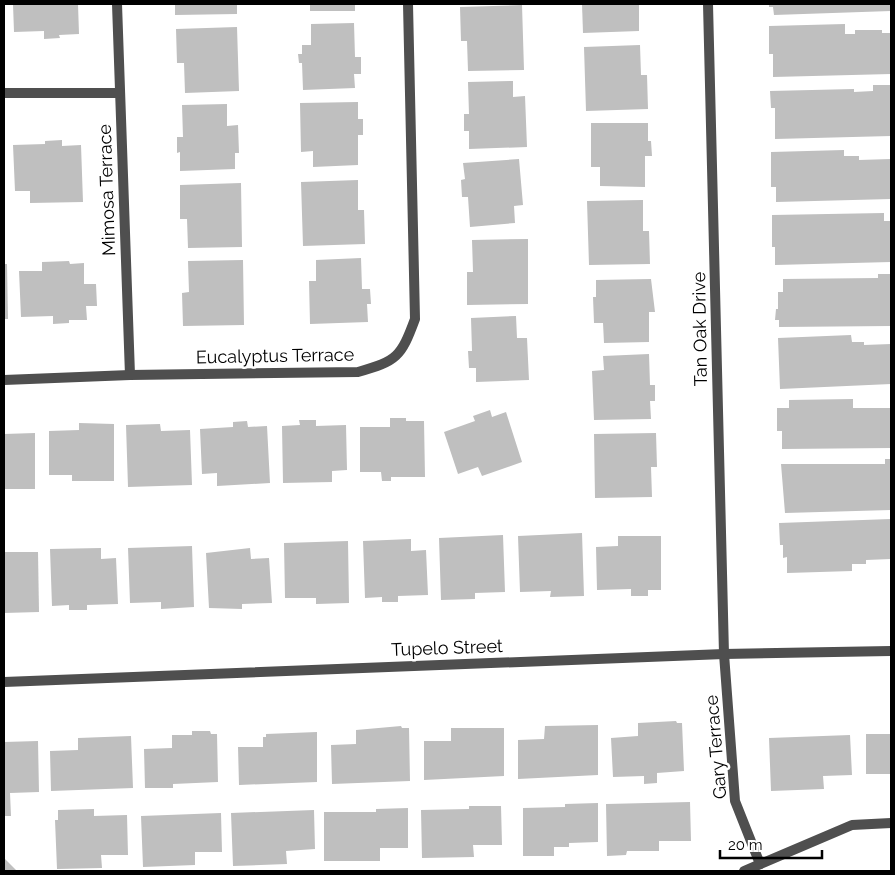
<svg xmlns="http://www.w3.org/2000/svg" width="895" height="875" viewBox="0 0 895 875" font-family="Raleway,sans-serif">
	<rect width="100%" height="100%" fill="#fff"/>
	<g fill="#bfbfbf">
		<polygon points="13,4 78,4 79,34 59,35 60,38 44,39 44,31 14,32"/>
		<polygon points="175,4 237,4 237,14 175,15"/>
		<rect x="310" y="4" width="45" height="7"/>
		<polygon points="582,4 639,4 639,31 583,33"/>
		<polygon points="769,4 891,4 891,11 774,15 773,7 769,7"/>
		<polygon points="522,5 524,70 468,71 467,41 461,41 460,7"/>
		<polygon points="354,23 355,57 361,57 361,74 354,74 355,88 303,90 302,63 299,63 298,54 302,54 302,45 311,45 311,24"/>
		<polygon points="845,24 845,34 855,34 855,30 882,30 882,33 891,33 891,74 773,77 773,54 769,54 769,26"/>
		<polygon points="237,27 239,91 185,93 184,63 177,63 176,29"/>
		<polygon points="640,45 641,75 647,75 648,109 586,111 584,47"/>
		<polygon points="513,81 513,97 525,96 527,147 469,149 469,131 464,131 464,114 469,114 468,82"/>
		<polygon points="873,85 891,85 891,136 775,139 775,108 771,108 770,91 854,89 854,92 873,91"/>
		<polygon points="358,102 358,119 363,119 363,135 358,135 358,165 313,167 313,151 301,152 300,103"/>
		<polygon points="227,104 227,126 238,125 239,153 235,153 235,169 180,171 180,152 177,153 177,137 183,137 182,105"/>
		<polygon points="591,123 648,123 648,141 651,141 652,156 645,156 645,187 600,186 600,167 591,167"/>
		<polygon points="62,140 62,146 81,145 83,202 30,203 30,191 15,191 13,145 45,144 45,141"/>
		<polygon points="844,150 844,156 859,156 859,160 891,159 891,199 776,202 776,187 771,187 771,152"/>
		<polygon points="519,159 523,205 514,206 515,223 470,227 468,197 462,197 461,180 465,179 463,163"/>
		<polygon points="358,180 358,210 364,210 365,244 303,246 301,182"/>
		<polygon points="241,183 242,247 188,248 187,219 180,219 180,185"/>
		<polygon points="643,200 643,231 649,231 650,264 589,265 587,201"/>
		<polygon points="884,213 884,221 891,221 891,262 775,265 775,247 772,247 772,215"/>
		<polygon points="528,239 528,304 467,305 467,272 473,272 472,240"/>
		<polygon points="361,258 362,289 370,289 371,304 367,304 368,322 310,324 309,281 316,281 316,260"/>
		<polygon points="243,260 244,325 183,326 182,293 189,292 188,261"/>
		<polygon points="69,261 70,264 84,263 84,284 96,284 97,306 86,306 87,320 69,320 69,323 53,324 53,316 21,317 19,271 42,271 42,262"/>
		<polygon points="4,264 7,264 8,319 4,319"/>
		<polygon points="878,274 891,274 891,326 779,327 779,320 775,320 776,309 778,309 778,292 783,292 783,279 878,278"/>
		<polygon points="651,279 655,312 649,312 649,342 604,343 603,323 594,323 593,297 596,297 596,280"/>
		<polygon points="516,316 517,338 527,338 529,380 476,382 476,368 469,368 468,351 472,351 471,318"/>
		<polygon points="851,335 852,342 864,342 864,345 891,344 891,384 780,389 778,338"/>
		<polygon points="649,354 650,385 655,385 655,401 650,401 651,419 594,420 592,371 604,370 603,356"/>
		<polygon points="853,399 853,408 891,408 891,448 782,449 782,431 777,431 777,408 789,408 789,400"/>
		<polygon points="490,410 492,417 506,412 522,462 482,476 478,467 458,474 444,432 475,421 473,416"/>
		<polygon points="390,418 406,418 406,421 424,421 425,477 391,477 391,481 382,481 381,472 360,472 360,427 390,427"/>
		<polygon points="299,420 316,420 316,426 346,425 347,470 332,471 332,482 283,483 282,426 300,425"/>
		<polygon points="247,421 248,427 267,426 270,483 217,486 217,473 202,474 200,429 233,427 233,422"/>
		<polygon points="79,423 114,424 114,481 72,481 72,475 49,475 49,431 79,430"/>
		<polygon points="160,424 161,431 190,430 192,485 128,487 126,425"/>
		<polygon points="35,433 35,489 4,489 4,434"/>
		<polygon points="656,433 657,467 651,467 652,497 595,498 594,434"/>
		<polygon points="885,459 891,459 891,510 785,513 781,464 885,464"/>
		<polygon points="891,519 891,559 866,560 866,564 852,564 852,571 787,573 787,557 783,558 783,545 780,545 779,523"/>
		<polygon points="582,533 584,596 550,597 551,591 520,592 518,536"/>
		<polygon points="503,535 505,592 475,593 475,599 441,600 439,538"/>
		<polygon points="618,536 661,536 661,590 648,590 648,596 631,596 631,589 597,590 596,547 618,546"/>
		<polygon points="411,539 411,551 426,550 428,595 398,596 398,602 382,602 382,597 365,598 363,541"/>
		<polygon points="348,541 349,603 316,604 316,598 285,598 284,543"/>
		<polygon points="192,546 194,607 161,609 161,602 130,603 128,548"/>
		<polygon points="101,548 101,559 116,558 118,604 87,605 87,610 69,610 69,605 52,606 50,549"/>
		<polygon points="250,548 251,559 269,558 272,603 242,604 242,609 209,608 206,553"/>
		<polygon points="4,552 38,552 39,612 4,613"/>
		<polygon points="676,721 677,723 682,723 684,771 657,773 657,783 644,784 644,776 613,777 611,738 638,736 638,723"/>
		<polygon points="598,725 598,775 518,779 518,740 544,739 545,726"/>
		<polygon points="401,726 402,728 409,728 410,781 332,784 331,745 356,744 356,730"/>
		<polygon points="451,728 504,728 504,776 424,780 424,741 451,741"/>
		<polygon points="192,731 210,731 211,734 217,734 218,782 173,784 173,788 145,788 144,749 172,748 172,735 192,735"/>
		<polygon points="317,732 317,782 239,785 238,747 263,747 263,737 266,737 266,734"/>
		<rect x="866" y="734" width="25" height="40"/>
		<polygon points="850,735 852,775 823,776 824,789 771,791 769,738"/>
		<polygon points="131,736 133,788 51,791 50,751 78,750 78,738"/>
		<polygon points="38,741 39,792 10,793 11,816 4,816 4,742"/>
		<polygon points="690,802 691,841 659,841 659,851 627,851 626,855 607,856 606,804"/>
		<polygon points="598,803 598,842 569,843 569,847 554,847 554,856 523,856 523,808 565,807 565,804"/>
		<polygon points="469,806 501,806 502,845 473,845 474,857 422,858 421,810 469,809"/>
		<polygon points="408,808 408,848 380,848 380,861 324,861 324,812 376,812 376,809"/>
		<polygon points="94,809 94,816 127,815 128,855 101,855 102,868 57,869 55,820 58,820 58,810"/>
		<polygon points="314,810 315,849 286,851 287,864 233,866 231,813"/>
		<polygon points="221,813 222,852 195,852 195,865 143,867 141,816"/>
		<polygon points="4,858 17,871 4,871"/>
	</g>
	<g fill="none" stroke-linecap="round" stroke-linejoin="round">
		<g stroke="#4f4f4f" stroke-width="10">
			<polyline points="117,4 130,375"/>
			<polyline points="708,4 724,654 735,801 760,864"/>
			<polyline points="4,93 119,93"/>
			<path d="M4 380 130 375 358 372C397 361 401 357 415 319L408 4"/>
			<polyline points="4,682 724,654 891,651"/>
			<polyline points="744,871 852,825 891,823"/>
		</g>
	</g>
	<g text-anchor="middle" stroke-width="5" stroke-linejoin="round" paint-order="stroke">
		<g font-size="18" fill="#000" stroke="#fff">
			<text transform="translate(107 190) rotate(-92)" y="6">Mimosa Terrace</text>
			<text transform="translate(700 329) rotate(-91)" y="6">Tan Oak Drive</text>
			<text transform="translate(275 356) rotate(-1)" y="6">Eucalyptus Terrace</text>
			<text transform="translate(447 648) rotate(-2)" y="6">Tupelo Street</text>
			<text transform="translate(716 747) rotate(-95)" y="6">Gary Terrace</text>
		</g>
	</g>
	<rect width="895" height="875" fill="none" stroke="#000000" stroke-width="10"/>
	<path d="M720 850v8h102v-8" fill="none" stroke="#000000" stroke-width="2.5"/>
	<text x="728" y="850" font-size="15" fill="#000000" stroke="#ffffff" stroke-width="4" paint-order="stroke">20 m</text>
</svg>
